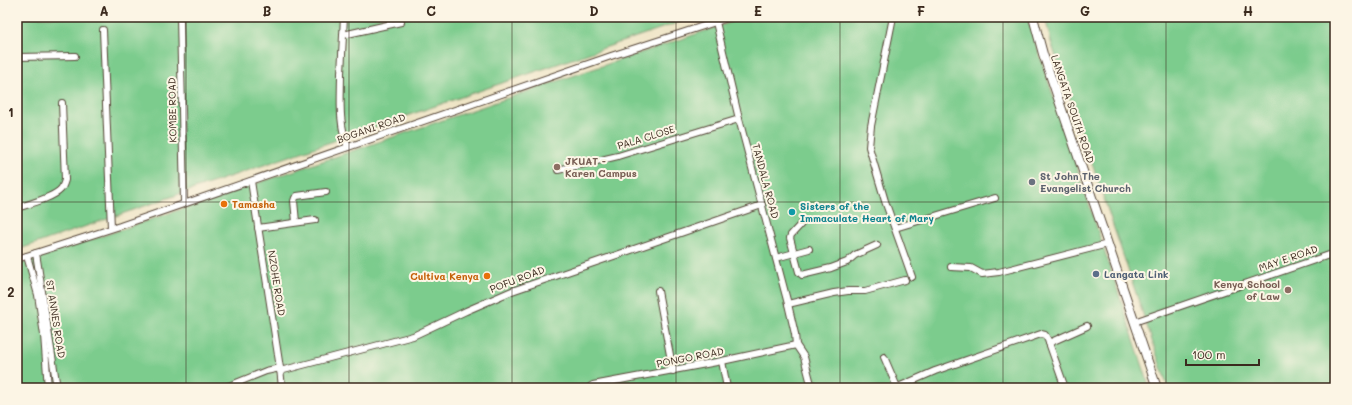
<svg xmlns="http://www.w3.org/2000/svg" width="1352" height="405" viewBox="0 0 1352 405" font-family="Mali,sans-serif">
	<rect width="100%" height="100%" fill="#fcf5e5"/>
	<filter id="ink" filterUnits="userSpaceOnUse"><feTurbulence type="fractalNoise" baseFrequency=".025" numOctaves="2"/><feDisplacementMap in="SourceGraphic" scale="8" xChannelSelector="R" yChannelSelector="G"/><feConvolveMatrix kernelMatrix="1 2 1 2 8 2 1 2 1" color-interpolation-filters="sRGB"/></filter>
	<filter id="wash" filterUnits="userSpaceOnUse"><feTurbulence type="fractalNoise" baseFrequency=".012" numOctaves="4" result="noise"/><feDisplacementMap in="SourceGraphic" scale="16" xChannelSelector="R" yChannelSelector="G"/><feGaussianBlur stdDeviation="0.9" result="paint"/><feColorMatrix in="noise" values="0 0 0 0 0 0 0 0 0 0 0 0 0 0 0 0 0 1.4 0 .05"/><feComposite in="paint" operator="in"/></filter>
	<g filter="url(#wash)">
		<rect width="100%" height="100%" fill="#eee4c5"/>
		<g fill="#7ccc8d" stroke="#5c7b56">
			<polygon points="17,17 694,17 17,250"/>
			<polygon points="746,17 1027,17 1150,388 17,388 17,265"/>
			<polygon points="1045,17 1335,17 1335,388 1168,388 1051,42"/>
		</g>
	</g>
	<g filter="url(#ink)">
		<g fill="none" stroke-linecap="round" stroke-linejoin="round">
			<g stroke="#564637" stroke-width="8">
				<g id="street">
					<polyline points="180,17 184,203"/>
					<path d="M344 17C343 36 342 54 341 73 341 97 338 124 348 147"/>
					<polyline points="717,17 716,22 739,119 788,304 795,334 796,345 804,357 812,388"/>
					<polyline points="893,17 871,126 869,147 885,201 912,277"/>
					<polyline points="103,30 111,228"/>
					<polyline points="343,35 401,22"/>
					<polyline points="17,57 75,56"/>
					<polyline points="558,170 618,156 739,119"/>
					<polyline points="251,181 280,368 282,388"/>
					<path d="M17 208C29 204 53 198 61 189 63 187 64 183 65 180L62 103"/>
					<polyline points="296,222 294,201 295,198 297,196 326,192"/>
					<polyline points="801,224 791,235 790,238 799,272 802,275 831,268 847,262 855,255 877,245"/>
					<polyline points="258,228 315,220"/>
					<polyline points="895,228 995,198"/>
					<polyline points="36,253 57,388"/>
					<polyline points="27,256 38,295 44,335 48,388"/>
					<polyline points="776,258 809,249"/>
					<polyline points="17,259 120,226 611,56 731,17"/>
					<polyline points="951,267 971,268 982,274 999,272 1108,244"/>
					<polyline points="658,291 673,371"/>
					<polyline points="788,304 834,293 848,291 865,291 905,280"/>
					<polyline points="1134,322 1335,253"/>
					<polyline points="1049,343 1087,326"/>
					<polyline points="884,357 897,387"/>
					<polyline points="722,361 727,388"/>
					<polyline points="280,371 413,336 466,311 512,291 762,205"/>
					<polyline points="224,388 266,371 280,368"/>
					<polyline points="590,388 591,386 593,385 722,361 796,345"/>
					<polyline points="896,388 935,371 1041,334 1045,335 1048,340 1065,388"/>
				</g>
			</g>
			<g stroke="#564637" stroke-width="10">
				<polyline id="secondary" points="1033,17 1043,54 1157,388"/>
			</g>
			<use href="#street" stroke="#fff" stroke-width="6"/>
			<use href="#secondary" stroke="#fff" stroke-width="8"/>
		</g>
	</g>
	<path fill="none" stroke="#3b2a1e" stroke-width="1" stroke-opacity="0.55" d="M186 17V388M349 17V388M512 17V388M676 17V388M840 17V388M1003 17V388M1166 17V388M17 202H1335"/>
	<g fill="#8d6e63" stroke="#fcf5e5" stroke-width="1.5">
		<circle cx="557" cy="167" r="4"/>
		<circle cx="1288" cy="290" r="4"/>
	</g>
	<circle fill="#6b7280" stroke="#fcf5e5" stroke-width="1.5" cx="1032" cy="182" r="4"/>
	<g fill="#e8710a" stroke="#fcf5e5" stroke-width="1.5">
		<circle cx="224" cy="204" r="4"/>
		<circle cx="487" cy="276" r="4"/>
	</g>
	<circle fill="#0f9aa8" stroke="#fcf5e5" stroke-width="1.5" cx="792" cy="212" r="4"/>
	<circle fill="#5c6f8a" stroke="#fcf5e5" stroke-width="1.5" cx="1096" cy="274" r="4"/>
	<g text-anchor="middle" stroke-width="4" stroke-linejoin="round" paint-order="stroke">
		<g font-size="10" fill="#3b2a1e" stroke="#fcf5e5">
			<text transform="translate(1073 109) rotate(71)" y="4">LANGATA SOUTH ROAD</text>
			<text transform="translate(172 110) rotate(-91)" y="4">KOMBE ROAD</text>
			<text transform="translate(371 128) rotate(-19)" y="4">BOGANI ROAD</text>
			<text transform="translate(646 137) rotate(-17)" y="4">PALA CLOSE</text>
			<text transform="translate(766 181) rotate(75)" y="4">TANDALA ROAD</text>
			<text transform="translate(1288 258) rotate(-19)" y="4">MAY E ROAD</text>
			<text transform="translate(517 279) rotate(-21)" y="4">POFU ROAD</text>
			<text transform="translate(277 283) rotate(81)" y="4">NZOHE ROAD</text>
			<text transform="translate(56 319) rotate(81)" y="4">ST ANNES ROAD</text>
			<text transform="translate(690 357) rotate(-11)" y="4">PONGO ROAD</text>
		</g>
		<g font-size="10" font-weight="bold" fill="#785e54" stroke="#fcf5e5" text-anchor="start">
			<text x="565" y="165">JKUAT -<tspan x="565" dy="12">Karen Campus</tspan></text>
			<text x="1280" y="288" text-anchor="end">Kenya School<tspan x="1280" dy="12">of Law</tspan></text>
		</g>
		<g font-size="10" font-weight="bold" fill="#5b616d" stroke="#fcf5e5" text-anchor="start">
			<text x="1040" y="180">St John The<tspan x="1040" dy="12">Evangelist Church</tspan></text>
		</g>
		<g font-size="10" font-weight="bold" fill="#c56008" stroke="#fcf5e5" text-anchor="start">
			<text x="232" y="208">Tamasha</text>
			<text x="479" y="280" text-anchor="end">Cultiva Kenya</text>
		</g>
		<g font-size="10" font-weight="bold" fill="#0d838f" stroke="#fcf5e5" text-anchor="start">
			<text x="800" y="210">Sisters of the<tspan x="800" dy="12">Immaculate Heart of Mary</tspan></text>
		</g>
		<g font-size="10" font-weight="bold" fill="#4e5e75" stroke="#fcf5e5" text-anchor="start">
			<text x="1104" y="278">Langata Link</text>
		</g>
	</g>
	<rect width="1352" height="405" fill="none" stroke="#fcf5e5" stroke-width="44"/>
	<path d="M1186 359v6h73v-6" fill="none" stroke="#3b2a1e" stroke-width="2"/>
	<text x="1192" y="359" font-size="12" fill="#3b2a1e" stroke="#fcf5e5" stroke-width="3" paint-order="stroke">100 m</text>
	<rect x="22" y="22" width="1308" height="361" fill="none" stroke="#3b2a1e" stroke-width="1.5"/>
	<g font-size="13" text-anchor="middle" font-weight="bold" fill="#3b2a1e">
		<text x="104" y="16">A</text>
		<text x="267" y="16">B</text>
		<text x="431" y="16">C</text>
		<text x="594" y="16">D</text>
		<text x="758" y="16">E</text>
		<text x="921" y="16">F</text>
		<text x="1085" y="16">G</text>
		<text x="1248" y="16">H</text>
		<text x="11" y="117">1</text>
		<text x="11" y="297">2</text>
	</g>
</svg>
